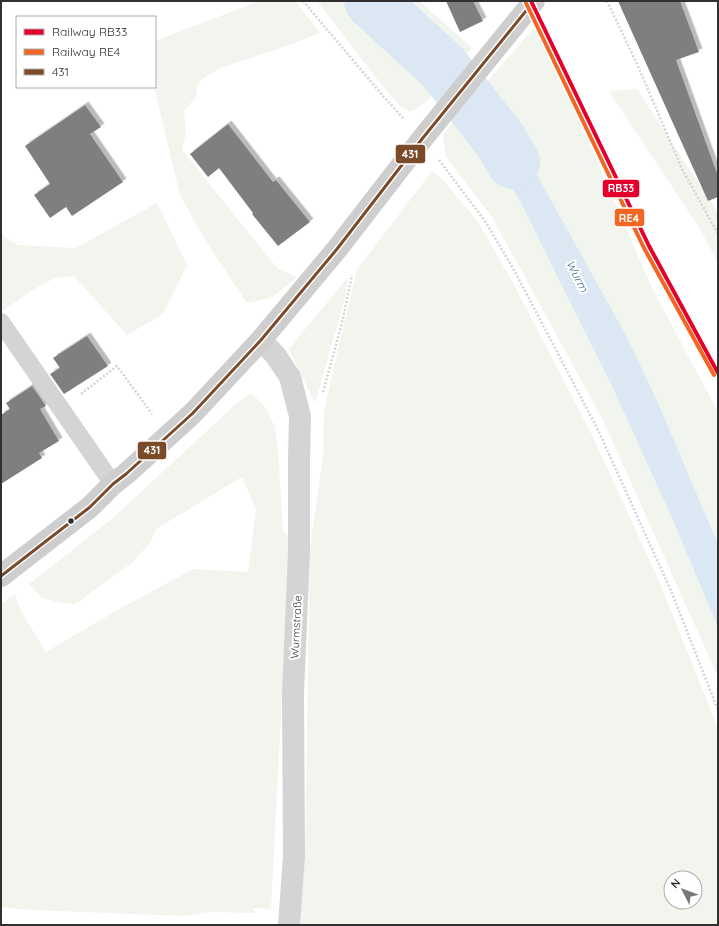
<svg xmlns="http://www.w3.org/2000/svg" width="719" height="926" viewBox="0 0 719 926" font-family="Quicksand,sans-serif">
	<defs>
		<filter id="shadow"><feDropShadow dx="3.5" dy="-3.5" stdDeviation="0" flood-color="#0004"/></filter>
	</defs>
	<rect width="100%" height="100%" fill="#fff"/>
	<g fill="#f1f5ed" fill-rule="evenodd">
		<polygon points="259,1 295,1 320,33 295,43 223,67 207,76 198,83 196,97 184,111 186,132 182,150 278,269 297,277 273,297 247,303 207,243 180,195 154,87 155,41"/>
		<path d="M317 1H355L386 34 442 82C433 95 425 106 410 112L401 107 385 89Z"/>
		<polygon points="390,1 419,1 472,48 459,62"/>
		<polygon points="534,28 585,133 652,288 718,412 718,544 659,405 628,339 486,83"/>
		<polygon points="637,89 718,213 718,262 698,226 609,91"/>
		<polygon points="462,110 520,201 612,386 671,516 718,627 718,677 603,420 492,217 446,157 443,135"/>
		<path d="M432 171 443 180 478 222 513 283 593 437 659 581 718 728V925H300L305 853 310 548 323 457 324 411 335 362 357 270ZM671 878H695V902H671Z"/>
		<polygon points="157,203 187,265 163,314 127,335 74,276 55,278 31,291 1,312 1,234 18,245 76,248"/>
		<polygon points="348,277 345,298 315,403 289,349"/>
		<polygon points="252,393 267,410 275,427 278,452 283,530 290,539 271,909 252,908 256,913 210,912 185,916 31,910 1,907 1,604 15,594 21,611 46,652 114,612 193,569 248,572 256,510 242,477 156,529 150,543 132,563 75,604 62,603 42,598 29,584 113,518 238,402"/>
	</g>
	<g fill="#dbe7f2">
		<polygon points="355,1 390,1 459,62 442,82 386,34"/>
		<polygon points="486,83 628,339 659,405 718,544 718,627 671,516 612,386 520,201 462,110"/>
	</g>
	<g fill="none" stroke-linecap="round" stroke-linejoin="round">
		<polyline stroke="#dbe7f2" stroke-width="54" points="371,1 443,67 500,140 513,162"/>
	</g>
	<g fill="#7f7f7f" filter="url(#shadow)">
		<polygon points="446,1 473,1 483,21 460,32"/>
		<polygon points="618,1 680,1 699,52 676,60 718,176 718,197 708,201"/>
		<polygon points="85,105 101,127 90,134 123,182 72,216 66,207 50,218 34,195 50,184 25,146"/>
		<polygon points="228,124 273,182 276,180 310,222 278,246 252,214 253,213 219,168 208,177 190,154"/>
		<polygon points="87,336 108,366 64,394 50,374 60,368 53,358"/>
		<polygon points="32,386 46,406 40,409 59,441 39,453 42,458 1,484 1,415 10,409 6,403"/>
	</g>
	<g fill="none" stroke-linecap="round" stroke-linejoin="round">
		<g stroke="#d4d4d4" stroke-width="2.5" stroke-dasharray="2 2" stroke-linecap="butt">
			<polyline points="303,1 384,97 404,119"/>
			<polyline points="607,1 638,66 682,169 718,234"/>
			<polyline points="439,160 485,221 514,270 598,430 672,593 718,710"/>
			<polyline points="323,392 342,323 352,275"/>
			<polyline points="81,394 117,366 152,414"/>
		</g>
		<polyline stroke="#d4d4d4" stroke-width="18" points="1,322 113,484"/>
		<polyline stroke="#d4d4d4" stroke-width="22" points="261,340 276,356 290,377 300,416 299,458 299,552 293,694 294,856 289,925"/>
		<polyline stroke="#cecece" stroke-width="22" points="1,576 90,507 113,484 126,474 193,413 261,340 337,249 422,139 534,1"/>
		<g stroke="#fff" stroke-width="6">
			<polyline id="bus-1" points="1,576 90,507 113,484 126,474 193,413 261,340 337,249 422,139 534,1"/>
		</g>
		<use href="#bus-1" stroke="#7a4b2a" stroke-width="3"/>
		<g stroke="#fff" stroke-width="7">
			<polyline id="rail-1" points="531,1 649,246 718,373"/>
		</g>
		<g stroke="#fff" stroke-width="7">
			<polyline id="rail-2" points="526,3 644,248 714,375"/>
		</g>
		<use href="#rail-1" stroke="#e4002b" stroke-width="4"/>
		<use href="#rail-2" stroke="#f26522" stroke-width="4"/>
	</g>
	<circle fill="#303030" stroke="#fff" stroke-width="1.5" cx="71" cy="521" r="3.5"/>
	<g text-anchor="middle" stroke-width="4" stroke-linejoin="round" paint-order="stroke">
		<g font-size="11" fill="#303030" stroke="#fff">
			<text transform="translate(296 627) rotate(-87)" y="4">Wurmstraße</text>
		</g>
		<g font-size="12" font-style="italic" fill="#3f6c92" stroke="#fff">
			<text transform="translate(577 276) rotate(63)" y="4">Wurm</text>
		</g>
	</g>
	<g stroke="#fff" stroke-width="1.5">
		<rect x="395" y="144" width="31" height="20" rx="4" fill="#7a4b2a"/>
		<rect x="602" y="179" width="38" height="19" rx="4" fill="#e4002b"/>
		<rect x="614" y="208" width="31" height="19" rx="4" fill="#f26522"/>
		<rect x="137" y="441" width="30" height="19" rx="4" fill="#7a4b2a"/>
	</g>
	<g font-size="11" text-anchor="middle" font-weight="bold" fill="#fff">
		<text x="410" y="158">431</text>
		<text x="621" y="192">RB33</text>
		<text x="629" y="222">RE4</text>
		<text x="152" y="454">431</text>
	</g>
	<rect width="719" height="926" fill="none" stroke="#303030" stroke-width="4"/>
	<rect x="16" y="16" width="140" height="72" fill="#ffffff" stroke="#acacac"/>
	<rect x="24" y="29" width="20" height="6" fill="#e4002b" stroke="#acacac"/>
	<text x="52" y="36" font-size="12" fill="#303030">Railway RB33</text>
	<rect x="24" y="49" width="20" height="6" fill="#f26522" stroke="#acacac"/>
	<text x="52" y="56" font-size="12" fill="#303030">Railway RE4</text>
	<rect x="24" y="69" width="20" height="6" fill="#7a4b2a" stroke="#acacac"/>
	<text x="52" y="76" font-size="12" fill="#303030">431</text>
	<g transform="translate(683 890) rotate(312)"><circle r="19" fill="#ffffff" stroke="#acacac"/>
	<path d="M0-3L7 15L0 10L-7 15Z" fill="#787878"/>
	<text y="-6" font-size="11" font-weight="bold" text-anchor="middle" fill="#303030">N</text>
	</g>
</svg>
